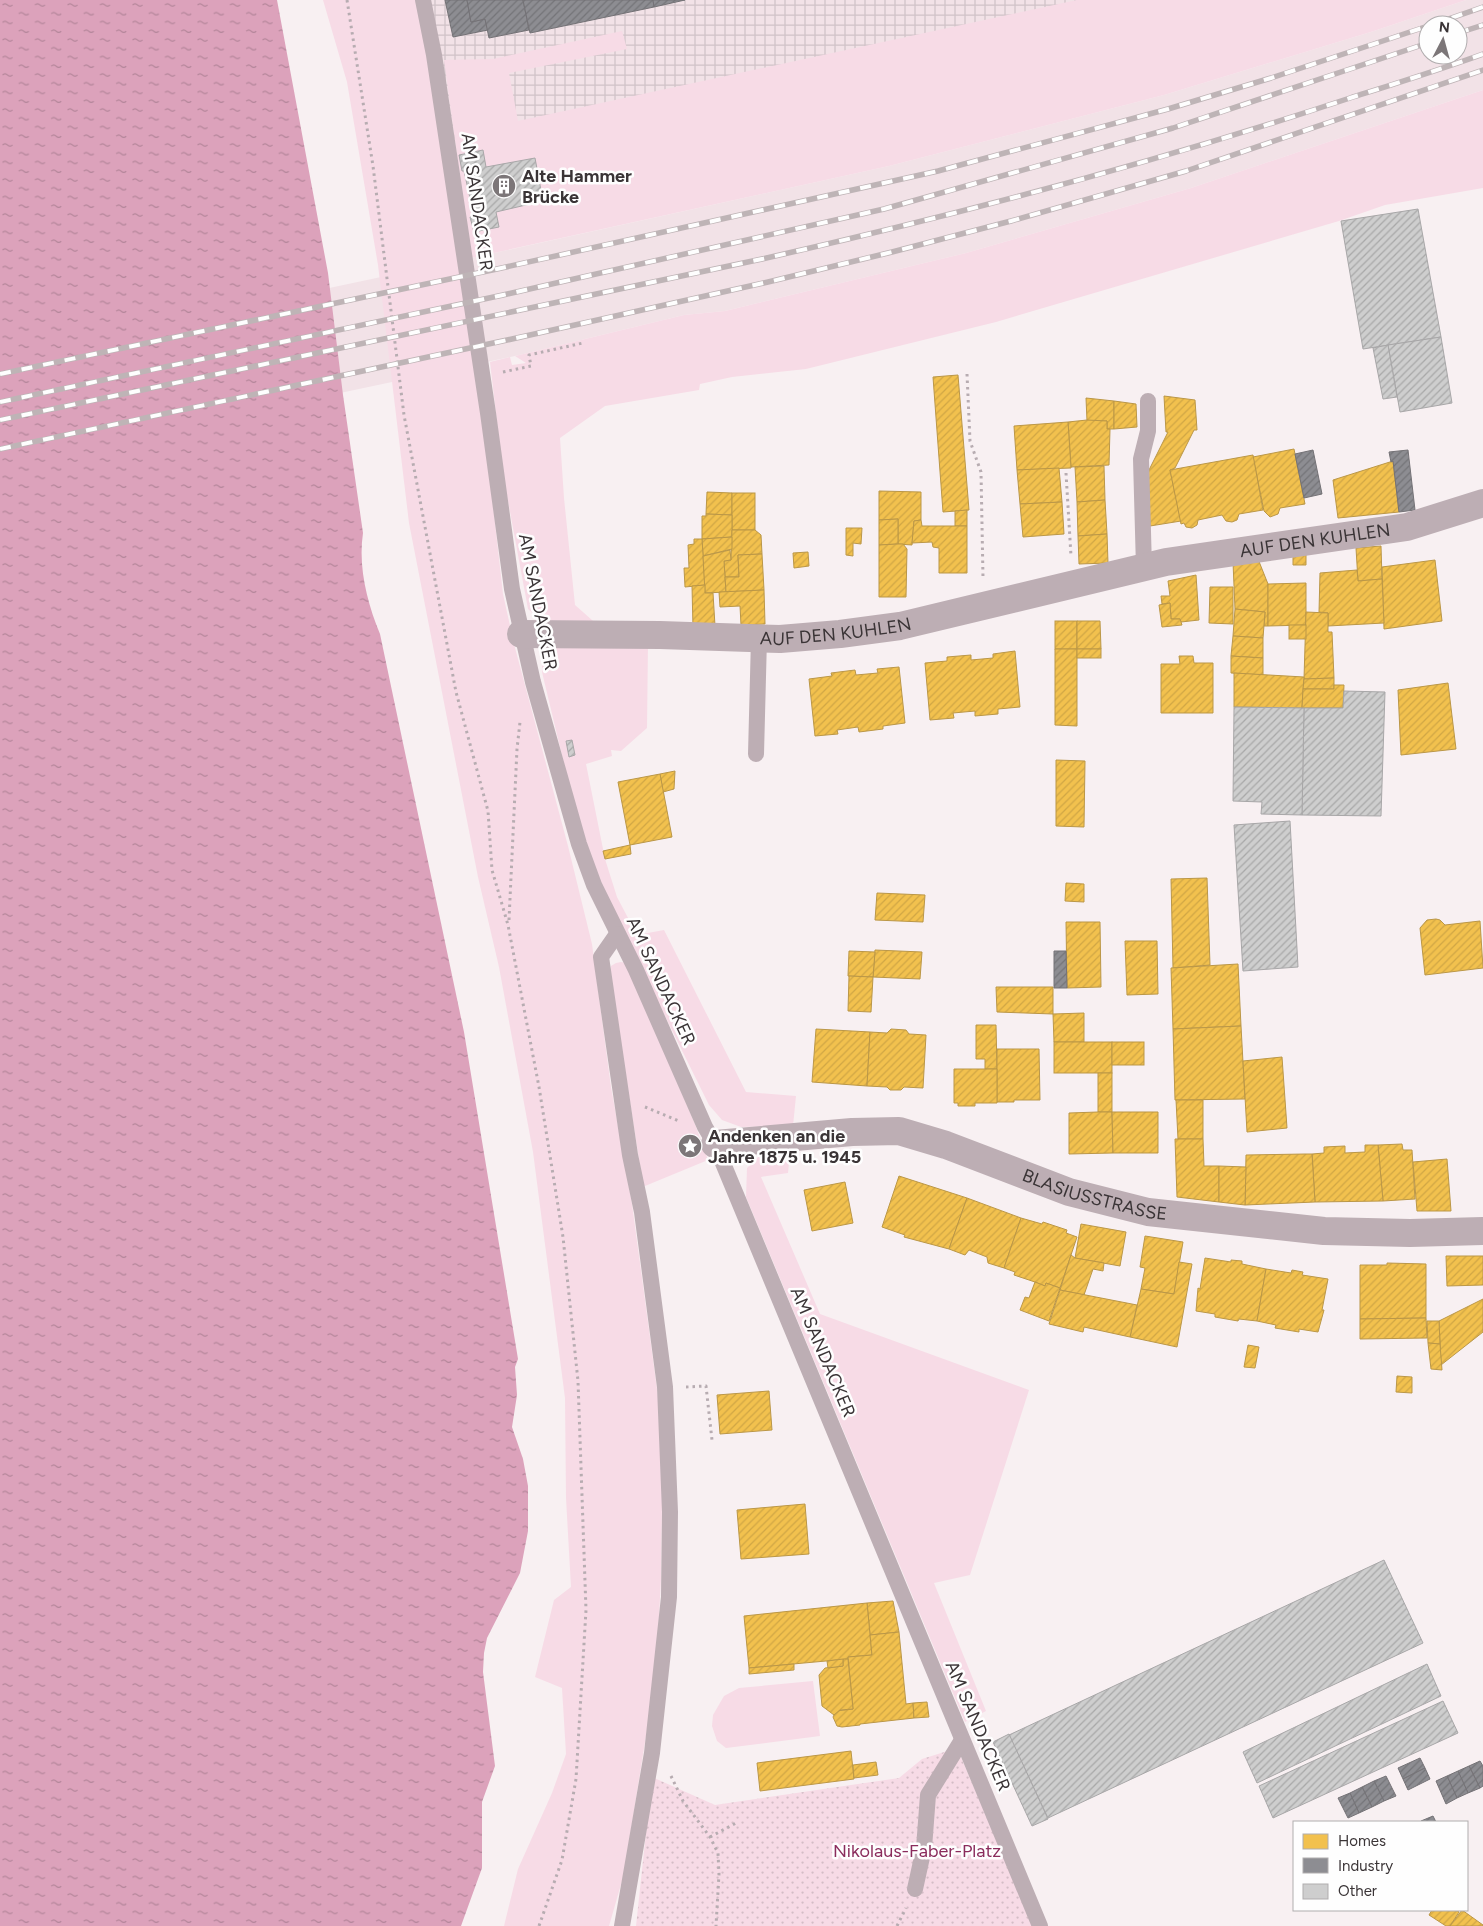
<svg xmlns="http://www.w3.org/2000/svg" width="1483" height="1926" viewBox="0 0 1483 1926" font-family="Figtree,sans-serif">
	<defs>
		<pattern id="industrial-grid" width="8" height="8" patternUnits="userSpaceOnUse" patternTransform="scale(1.25)"><rect width="8" height="8" fill="#f2e2e7"/><path d="M0 4h8M4 0v8" fill="none" stroke="#d0c2c7"/></pattern>
		<pattern id="park-dots" width="8" height="8" patternUnits="userSpaceOnUse" patternTransform="scale(1.25)"><rect width="8" height="8" fill="#f7dbe6"/><path d="M2 2h.1M6 6h.1" fill="none" stroke="#d4bdc6" stroke-width="1.8" stroke-linecap="round"/></pattern>
		<pattern id="water-ripples" width="26" height="14" patternUnits="userSpaceOnUse" patternTransform="scale(1.25)"><rect width="26" height="14" fill="#dca2bb"/><path d="M2 4q2-2 4 0t4 0M15 11q2-2 4 0t4 0" fill="none" stroke="#b38599"/></pattern>
		<pattern id="homes-hatch" width="6" height="6" patternUnits="userSpaceOnUse" patternTransform="scale(1.25)"><rect width="6" height="6" fill="#f2c14e"/><path d="M-1 1l2-2M0 6l6-6M5 7l2-2" fill="none" stroke="#d0a645"/></pattern>
		<pattern id="industry-hatch" width="6" height="6" patternUnits="userSpaceOnUse" patternTransform="scale(1.25)"><rect width="6" height="6" fill="#8d8d92"/><path d="M-1 1l2-2M0 6l6-6M5 7l2-2" fill="none" stroke="#747478"/></pattern>
		<pattern id="building-hatch" width="6" height="6" patternUnits="userSpaceOnUse" patternTransform="scale(1.25)"><rect width="6" height="6" fill="#cecece"/><path d="M-1 1l2-2M0 6l6-6M5 7l2-2" fill="none" stroke="#a8a8a8"/></pattern>
	</defs>
	<rect width="100%" height="100%" fill="#f8f0f2"/>
	<path fill="#f2e2e7" fill-rule="evenodd" d="M1466 0H1483V90L1191 188 966 253 725 311 684 315 515 356 0 465V358L494 253 889 166 1164 95 1374 31ZM1428 25H1458V55H1428Z"/>
	<polygon fill="url(#industrial-grid)" points="425,0 1104,0 453,139"/>
	<g fill="#f7dbe6">
		<polygon points="323,0 421,0 477,362 503,594 514,644 568,846 592,944 611,1087 632,1204 663,1433 661,1579 656,1673 624,1874 609,1926 504,1926 518,1869 552,1793 566,1754 562,1688 535,1677 554,1600 571,1587 566,1498 565,1398 533,1152 499,967 478,877 409,523 378,265 347,82"/>
		<polygon points="1077,0 1466,0 1374,31 1164,95 889,166 471,258 444,60 493,59 622,31 627,49 509,73 518,121"/>
		<polygon points="1483,90 1483,188 1385,205 1339,221 996,322 806,369 732,377 700,384 699,390 605,406 560,438 564,498 575,605 601,628 542,622 528,609 503,474 490,362 510,357 512,365 526,363 515,356 684,315 725,311 966,253 1191,188"/>
		<polygon points="648,644 647,728 621,751 611,750 612,756 586,764 605,859 617,897 637,935 664,930 746,1092 796,1096 793,1126 741,1127 722,1120 709,1105 609,903 582,839 542,672 542,663 552,647"/>
		<polygon points="621,962 626,963 695,1124 708,1160 645,1186 643,1185 610,974 611,966 616,963"/>
		<polygon points="790,1152 788,1173 761,1177 820,1314 1029,1390 970,1575 934,1583 986,1711 965,1722 746,1197 747,1168 760,1155"/>
		<polygon points="813,1681 820,1736 726,1748 717,1741 712,1726 713,1715 724,1696 739,1688"/>
	</g>
	<polygon fill="url(#park-dots)" points="957,1748 1034,1926 636,1926 652,1777 715,1805 899,1778 922,1759"/>
	<path fill="url(#water-ripples)" d="M0 0H277L328 273 343 395 363 533C358 567 367 602 380 634L464 1032 518 1359 515 1367 517 1395 512 1427 523 1459 528 1486V1531L520 1573 487 1638 484 1653 483 1672 495 1766 482 1802V1868L461 1926H0Z"/>
	<g fill="url(#homes-hatch)" stroke="#bb9747">
		<polygon points="958,375 969,510 943,512 933,377"/>
		<polygon points="1164,396 1195,400 1197,430 1194,430 1175,468 1170,470 1181,521 1150,526 1148,472 1168,432 1166,432"/>
		<polygon points="1086,398 1114,401 1114,429 1107,429 1107,421 1087,421"/>
		<polygon points="1114,401 1136,404 1137,427 1114,429"/>
		<polygon points="1087,420 1107,421 1107,429 1110,429 1109,465 1071,467 1068,422"/>
		<polygon points="1068,422 1071,468 1017,470 1014,426"/>
		<polygon points="1294,449 1305,504 1280,508 1278,514 1270,517 1264,511 1253,457"/>
		<polygon points="1253,455 1263,510 1239,514 1237,520 1232,522 1226,521 1222,515 1198,520 1197,525 1192,528 1186,527 1184,523 1181,524 1170,470"/>
		<polygon points="1393,461 1399,512 1338,518 1333,480"/>
		<polygon points="1104,466 1105,500 1077,502 1075,467"/>
		<polygon points="1059,468 1062,502 1020,504 1017,470"/>
		<polygon points="879,491 921,492 921,520 914,521 912,545 898,544 898,519 879,520"/>
		<polygon points="707,492 732,493 732,515 706,514"/>
		<rect x="732" y="493" width="23" height="37"/>
		<polygon points="1105,500 1107,534 1078,536 1077,502"/>
		<polygon points="1062,502 1064,534 1023,537 1020,504"/>
		<polygon points="967,510 967,526 955,526 955,511"/>
		<polygon points="706,514 732,515 732,537 702,539 702,516 706,516"/>
		<polygon points="898,519 898,544 879,545 879,520"/>
		<polygon points="921,520 922,526 967,526 967,573 939,573 939,548 933,547 932,542 912,543 914,521"/>
		<polygon points="846,528 862,528 861,544 853,543 853,556 846,555"/>
		<polygon points="732,530 755,530 761,535 762,554 738,555 739,577 725,577 724,561 731,560"/>
		<polygon points="1107,534 1108,563 1079,564 1078,536"/>
		<polygon points="732,537 732,549 703,556 702,539"/>
		<polygon points="694,539 702,539 705,585 685,587 684,568 689,568 688,545 694,544"/>
		<polygon points="898,544 903,544 907,549 906,597 879,597 879,545"/>
		<polygon points="1381,546 1382,579 1358,581 1356,548"/>
		<polygon points="730,550 731,560 724,561 726,592 705,593 703,556"/>
		<polygon points="808,552 809,566 794,568 793,553"/>
		<polygon points="762,554 764,590 726,592 725,577 739,577 738,555"/>
		<polygon points="1306,554 1306,565 1293,565 1293,556"/>
		<polygon points="1258,559 1268,584 1268,626 1264,626 1265,612 1235,609 1233,562"/>
		<polygon points="1435,560 1442,621 1384,629 1382,567"/>
		<polygon points="1357,570 1358,581 1382,579 1384,623 1328,626 1328,613 1319,612 1320,573"/>
		<polygon points="1196,575 1199,620 1181,622 1180,619 1171,619 1170,603 1162,604 1161,596 1170,596 1168,581"/>
		<polygon points="1306,583 1306,625 1268,626 1268,584"/>
		<polygon points="705,585 705,593 713,593 715,626 693,628 692,586"/>
		<polygon points="1210,587 1233,587 1233,624 1209,623"/>
		<polygon points="764,590 765,624 741,625 740,606 720,607 719,592"/>
		<polygon points="1170,603 1171,619 1180,619 1182,625 1162,627 1159,605"/>
		<polygon points="1235,609 1265,612 1263,638 1233,636"/>
		<polygon points="1306,612 1328,613 1328,632 1332,632 1334,678 1304,679"/>
		<rect x="1055" y="621" width="22" height="28"/>
		<polygon points="1077,621 1100,621 1101,649 1077,649"/>
		<rect x="1289" y="625" width="17" height="14"/>
		<polygon points="1233,636 1263,638 1263,658 1231,656"/>
		<polygon points="1055,649 1077,649 1077,726 1055,725"/>
		<rect x="1077" y="649" width="24" height="9"/>
		<polygon points="1015,651 1020,707 998,709 998,714 975,716 975,711 953,713 954,718 930,720 925,663 947,661 947,657 971,655 971,660 993,658 993,654"/>
		<polygon points="1179,656 1193,656 1194,663 1213,663 1213,713 1161,713 1161,664 1180,664"/>
		<polygon points="1231,656 1263,658 1263,675 1231,673"/>
		<polygon points="899,667 905,723 883,726 883,729 859,732 858,727 837,730 838,734 815,736 809,679 832,676 831,673 855,670 856,675 878,673 877,669"/>
		<polygon points="1234,673 1304,677 1302,708 1234,707"/>
		<polygon points="1334,678 1334,689 1303,689 1304,679"/>
		<polygon points="1448,683 1456,749 1401,755 1398,690"/>
		<polygon points="1334,685 1344,685 1343,708 1302,708 1303,689 1334,689"/>
		<polygon points="1056,760 1085,761 1084,827 1056,826"/>
		<polygon points="675,771 674,789 663,792 660,774"/>
		<polygon points="660,774 672,837 630,845 618,782"/>
		<polygon points="630,845 631,854 605,859 603,851"/>
		<polygon points="1207,878 1210,965 1173,968 1171,879"/>
		<polygon points="1066,883 1084,884 1084,902 1065,901"/>
		<polygon points="877,893 925,895 923,922 875,920"/>
		<polygon points="1436,919 1440,920 1445,925 1480,921 1483,968 1425,975 1420,928 1427,920"/>
		<polygon points="1066,922 1100,922 1101,987 1067,988"/>
		<polygon points="1125,941 1157,941 1158,994 1127,995"/>
		<polygon points="875,950 922,952 920,979 873,977"/>
		<polygon points="849,951 875,952 873,977 848,976"/>
		<polygon points="1238,964 1241,1026 1173,1029 1171,968"/>
		<polygon points="849,976 873,977 871,1012 848,1011"/>
		<polygon points="996,987 1053,987 1053,1014 997,1012"/>
		<polygon points="1084,1013 1084,1042 1054,1042 1053,1014"/>
		<polygon points="976,1025 996,1025 997,1069 985,1069 985,1059 976,1059"/>
		<polygon points="1241,1026 1245,1099 1175,1100 1173,1029"/>
		<polygon points="816,1029 870,1032 867,1086 812,1082"/>
		<polygon points="891,1029 906,1030 909,1034 926,1035 923,1088 904,1087 901,1090 890,1090 887,1087 867,1086 870,1032 887,1033"/>
		<rect x="1054" y="1042" width="58" height="31"/>
		<rect x="1112" y="1042" width="32" height="23"/>
		<polygon points="997,1049 1039,1049 1040,1100 1014,1100 1014,1102 997,1102"/>
		<polygon points="1282,1057 1287,1128 1247,1132 1243,1061"/>
		<polygon points="954,1069 997,1069 997,1103 975,1103 975,1106 958,1106 958,1103 954,1103"/>
		<rect x="1098" y="1073" width="14" height="39"/>
		<polygon points="1176,1100 1203,1100 1203,1139 1178,1139"/>
		<polygon points="1098,1112 1112,1112 1113,1153 1069,1154 1069,1113"/>
		<polygon points="1112,1112 1158,1112 1158,1153 1113,1153"/>
		<polygon points="1175,1139 1203,1139 1204,1166 1219,1166 1219,1202 1177,1197"/>
		<polygon points="1402,1144 1403,1150 1412,1150 1415,1199 1383,1201 1378,1145"/>
		<polygon points="1365,1145 1378,1145 1383,1201 1315,1202 1312,1154 1324,1153 1324,1147 1345,1146 1345,1153 1365,1152"/>
		<polygon points="1305,1154 1312,1154 1315,1202 1245,1205 1246,1155"/>
		<polygon points="1447,1159 1451,1211 1417,1211 1413,1162"/>
		<polygon points="1219,1166 1246,1167 1245,1205 1219,1202"/>
		<polygon points="899,1176 967,1198 949,1249 904,1237 905,1235 882,1227"/>
		<polygon points="845,1182 853,1223 812,1231 804,1190"/>
		<polygon points="967,1198 1021,1218 1004,1268 988,1263 987,1257 969,1250 965,1255 949,1249"/>
		<polygon points="1021,1218 1042,1224 1043,1222 1067,1230 1066,1233 1077,1237 1060,1288 1046,1283 1045,1286 1035,1282 1014,1275 1015,1272 1004,1268"/>
		<polygon points="1081,1224 1126,1232 1120,1266 1075,1258"/>
		<polygon points="1145,1236 1183,1242 1174,1294 1141,1289 1145,1268 1140,1267"/>
		<polygon points="1071,1255 1075,1258 1104,1263 1103,1271 1093,1269 1084,1295 1060,1290"/>
		<polygon points="1446,1256 1483,1256 1483,1285 1447,1286"/>
		<polygon points="1205,1258 1231,1262 1231,1260 1242,1261 1242,1264 1266,1269 1257,1321 1239,1319 1238,1321 1215,1317 1215,1314 1196,1311 1198,1288 1200,1289"/>
		<polygon points="1179,1262 1192,1264 1177,1347 1130,1337 1141,1289 1174,1294"/>
		<polygon points="1387,1263 1426,1264 1426,1318 1360,1319 1360,1265 1387,1265"/>
		<polygon points="1266,1269 1291,1273 1292,1270 1303,1272 1302,1275 1328,1279 1322,1310 1324,1310 1318,1332 1299,1329 1299,1332 1275,1328 1276,1325 1257,1321"/>
		<polygon points="1035,1282 1045,1286 1046,1283 1060,1288 1049,1321 1020,1310 1025,1297 1029,1298"/>
		<polygon points="1060,1290 1137,1305 1130,1337 1084,1327 1083,1332 1049,1324"/>
		<polygon points="1483,1299 1483,1332 1441,1365 1439,1321"/>
		<polygon points="1426,1318 1427,1338 1360,1339 1360,1319"/>
		<polygon points="1427,1321 1439,1321 1440,1344 1428,1343"/>
		<polygon points="1428,1343 1440,1344 1442,1370 1431,1369"/>
		<polygon points="1248,1345 1259,1347 1255,1368 1244,1367"/>
		<polygon points="1397,1376 1412,1377 1412,1393 1396,1392"/>
		<polygon points="769,1391 772,1430 720,1434 717,1395"/>
		<polygon points="805,1504 809,1554 741,1559 737,1510"/>
		<polygon points="893,1601 899,1632 870,1635 867,1603"/>
		<polygon points="867,1603 872,1655 848,1657 848,1659 749,1668 744,1616"/>
		<polygon points="899,1632 906,1704 913,1703 914,1718 860,1724 860,1725 842,1727 837,1726 833,1717 836,1711 853,1709 848,1657 872,1655 870,1635"/>
		<polygon points="843,1659 848,1659 853,1709 840,1710 834,1715 822,1706 819,1675 825,1668 843,1666"/>
		<polygon points="843,1659 843,1666 828,1668 827,1661"/>
		<polygon points="794,1664 794,1670 749,1674 749,1668"/>
		<polygon points="927,1702 929,1717 914,1718 913,1703"/>
		<polygon points="851,1751 854,1779 760,1791 757,1763"/>
		<polygon points="876,1762 878,1775 854,1778 853,1765"/>
		<polygon points="1432,1910 1456,1910 1459,1912 1450,1926 1446,1926 1429,1915"/>
		<polygon points="1462,1910 1483,1925 1483,1926 1450,1926"/>
	</g>
	<g fill="url(#industry-hatch)" stroke="#747276">
		<polygon points="445,0 467,0 471,22 485,19 488,30 453,37"/>
		<polygon points="467,0 523,0 529,30 489,38 485,19 471,22"/>
		<polygon points="523,0 653,0 654,7 530,33"/>
		<polygon points="653,0 685,0 654,7"/>
		<polygon points="1313,450 1322,494 1304,498 1295,454"/>
		<polygon points="1408,450 1415,510 1399,512 1393,461 1391,462 1389,452"/>
		<polygon points="1054,951 1066,951 1067,988 1054,988"/>
		<polygon points="1420,1758 1425,1768 1403,1779 1398,1768"/>
		<polygon points="1480,1761 1483,1766 1483,1786 1480,1788 1469,1766"/>
		<polygon points="1469,1766 1480,1788 1468,1793 1458,1771"/>
		<polygon points="1425,1768 1430,1779 1408,1790 1403,1779"/>
		<polygon points="1458,1771 1468,1793 1457,1798 1447,1776"/>
		<polygon points="1386,1776 1396,1796 1384,1801 1374,1781"/>
		<polygon points="1447,1776 1457,1798 1446,1804 1436,1781"/>
		<polygon points="1374,1781 1384,1801 1372,1807 1362,1787"/>
		<polygon points="1362,1787 1372,1807 1359,1813 1350,1793"/>
		<polygon points="1350,1793 1359,1813 1348,1818 1338,1798"/>
		<polygon points="1433,1816 1436,1822 1421,1822 1421,1821"/>
	</g>
	<g fill="url(#building-hatch)" stroke="#a8a7a8">
		<polygon points="483,150 486,167 535,158 543,201 496,212 499,227 474,232 470,217 474,216 464,171 462,171 459,155"/>
		<polygon points="1418,209 1441,337 1363,349 1341,221"/>
		<polygon points="1441,337 1452,403 1400,412 1388,345"/>
		<polygon points="1388,345 1397,397 1383,399 1373,348"/>
		<polygon points="1344,691 1385,692 1381,816 1302,815 1304,708 1343,708"/>
		<polygon points="1234,707 1304,708 1302,815 1261,814 1262,802 1233,801"/>
		<polygon points="572,740 575,755 569,757 566,741"/>
		<polygon points="1290,821 1298,967 1243,971 1234,825"/>
		<polygon points="1384,1560 1423,1643 1048,1818 1009,1735"/>
		<polygon points="1427,1664 1441,1696 1257,1783 1243,1752"/>
		<polygon points="1443,1701 1458,1733 1273,1818 1259,1786"/>
		<polygon points="1009,1734 1048,1819 1032,1826 993,1742"/>
	</g>
	<g fill="none" stroke-linecap="round" stroke-linejoin="round">
		<g stroke="#b7acb1" stroke-width="3" stroke-dasharray="2.5 4" stroke-linecap="butt">
			<polyline points="347,0 373,166 404,415 456,692 488,811 492,870 508,925 539,1087 563,1237 578,1381 586,1610 576,1779 562,1860 539,1926"/>
			<polyline points="503,372 531,366 529,355 583,343"/>
			<polyline points="967,374 970,441 981,472 983,578"/>
			<polyline points="1066,473 1071,556"/>
			<polyline points="509,920 517,749 520,722"/>
			<polyline points="645,1107 679,1121"/>
			<polyline points="686,1387 706,1386 712,1440"/>
			<polyline points="671,1776 683,1801 710,1837 718,1853 719,1874 716,1926"/>
			<polyline points="710,1837 736,1823"/>
			<polyline points="897,1926 906,1908"/>
		</g>
		<g stroke="#bdaeb4" stroke-width="16">
			<polyline points="423,0 434,55 488,413 512,589 533,682 579,844 594,885 636,970 705,1127 715,1144 1040,1926"/>
			<polyline points="1144,568 1141,459 1148,431 1148,401"/>
			<polyline points="756,754 759,638"/>
			<polyline points="617,934 601,957 630,1155 642,1212 665,1387 670,1512 669,1597 652,1753 622,1926"/>
			<polyline points="915,1889 924,1848 928,1795 962,1740"/>
		</g>
		<g stroke="#bdaeb4" stroke-width="28">
			<path id="s1" d="M521 634 660 635 780 639 840 634 900 626 1166 562 1407 527 1483 503"/>
			<path id="s2" d="M715 1144 852 1132 899 1131 946 1145 1069 1192 1148 1212 1324 1231 1410 1233 1483 1231"/>
		</g>
		<g stroke="#beb4b6" stroke-width="5.5">
			<g id="rail">
				<polyline points="1431,25 1483,7"/>
				<polyline points="1458,33 1483,25"/>
				<polyline points="0,374 497,269 938,171 1168,109 1271,78 1428,26"/>
				<polyline points="0,402 503,295 884,209 1173,128 1428,43"/>
				<path d="M0 420 762 259C961 214 1157 162 1350 98 1394 84 1439 70 1483 54"/>
				<polyline points="0,449 512,339 768,282 892,252 1011,221 1186,171 1483,70"/>
			</g>
		</g>
		<use href="#rail" stroke="#fefefe" stroke-width="4" stroke-dasharray="11" stroke-linecap="butt"/>
	</g>
	<defs>
		<g id="building-disc" transform="scale(1.25)"><circle r="9.5" fill="#7c7678" stroke="#fefefe"/><path d="M-4-6H4V6H1V3H-1V6H-4ZM-2.5-4.3h1.7v1.8h-1.7ZM.8-4.3h1.7v1.8H.8ZM-2.5-1h1.7V.8h-1.7ZM.8-1h1.7V.8H.8Z" fill="#fff"/></g>
		<g id="sight-disc" transform="scale(1.25)"><circle r="9.5" fill="#7c7678" stroke="#fefefe"/><path d="M0-6L1.8-2.2L6-1.7L2.9 1.2L3.7 5.4L0 3.3L-3.7 5.4L-2.9 1.2L-6-1.7L-1.8-2.2Z" fill="#fff"/></g>
	</defs>
	<g fill-rule="evenodd">
		<use href="#building-disc" x="504" y="186"/>
		<use href="#sight-disc" x="690" y="1146"/>
	</g>
	<g text-anchor="middle" stroke-width="5" stroke-linejoin="round" paint-order="stroke">
		<g font-size="18" font-weight="bold" fill="#3a3436" stroke="#fefefe" text-anchor="start">
			<text x="522" y="182">Alte Hammer<tspan x="522" dy="21">Brücke</tspan></text>
			<text x="708" y="1142">Andenken an die<tspan x="708" dy="21">Jahre 1875 u. 1945</tspan></text>
		</g>
		<g font-size="18" fill="#3a3436" stroke="#fefefe">
			<text transform="translate(477 202) rotate(82)" y="6">AM SANDACKER</text>
			<text dy="6" stroke="none"><textPath href="#s1" startOffset="804">AUF DEN KUHLEN</textPath></text>
			<text transform="translate(538 602) rotate(79)" y="6">AM SANDACKER</text>
			<text dy="6" stroke="none"><textPath href="#s1" startOffset="315">AUF DEN KUHLEN</textPath></text>
			<text transform="translate(661 981) rotate(65)" y="6">AM SANDACKER</text>
			<text dy="6" stroke="none"><textPath href="#s2" startOffset="391">BLASIUSSTRASSE</textPath></text>
			<text transform="translate(823 1352) rotate(67)" y="6">AM SANDACKER</text>
			<text transform="translate(978 1726) rotate(67)" y="6">AM SANDACKER</text>
		</g>
		<g font-size="18" fill="#8a2c5c" stroke="#fefefe">
			<text x="917" y="1857">Nikolaus-Faber-Platz</text>
		</g>
	</g>
	<rect x="1293" y="1821" width="175" height="90" fill="#fefefe" stroke="#b0adae"/>
	<rect x="1303" y="1834" width="25" height="15" fill="#f2c14e" stroke="#b0adae"/>
	<text x="1338" y="1846" font-size="15" fill="#3a3436">Homes</text>
	<rect x="1303" y="1858" width="25" height="15" fill="#8d8d92" stroke="#b0adae"/>
	<text x="1338" y="1871" font-size="15" fill="#3a3436">Industry</text>
	<rect x="1303" y="1884" width="25" height="15" fill="#cecece" stroke="#b0adae"/>
	<text x="1338" y="1896" font-size="15" fill="#3a3436">Other</text>
	<g transform="translate(1443 40) rotate(6)"><circle r="24" fill="#fefefe" stroke="#b0adae"/>
	<path d="M0-4L9 19L0 12L-9 19Z" fill="#7c7678"/>
	<text y="-8" font-size="14" font-weight="bold" text-anchor="middle" fill="#3a3436">N</text>
	</g>
</svg>
